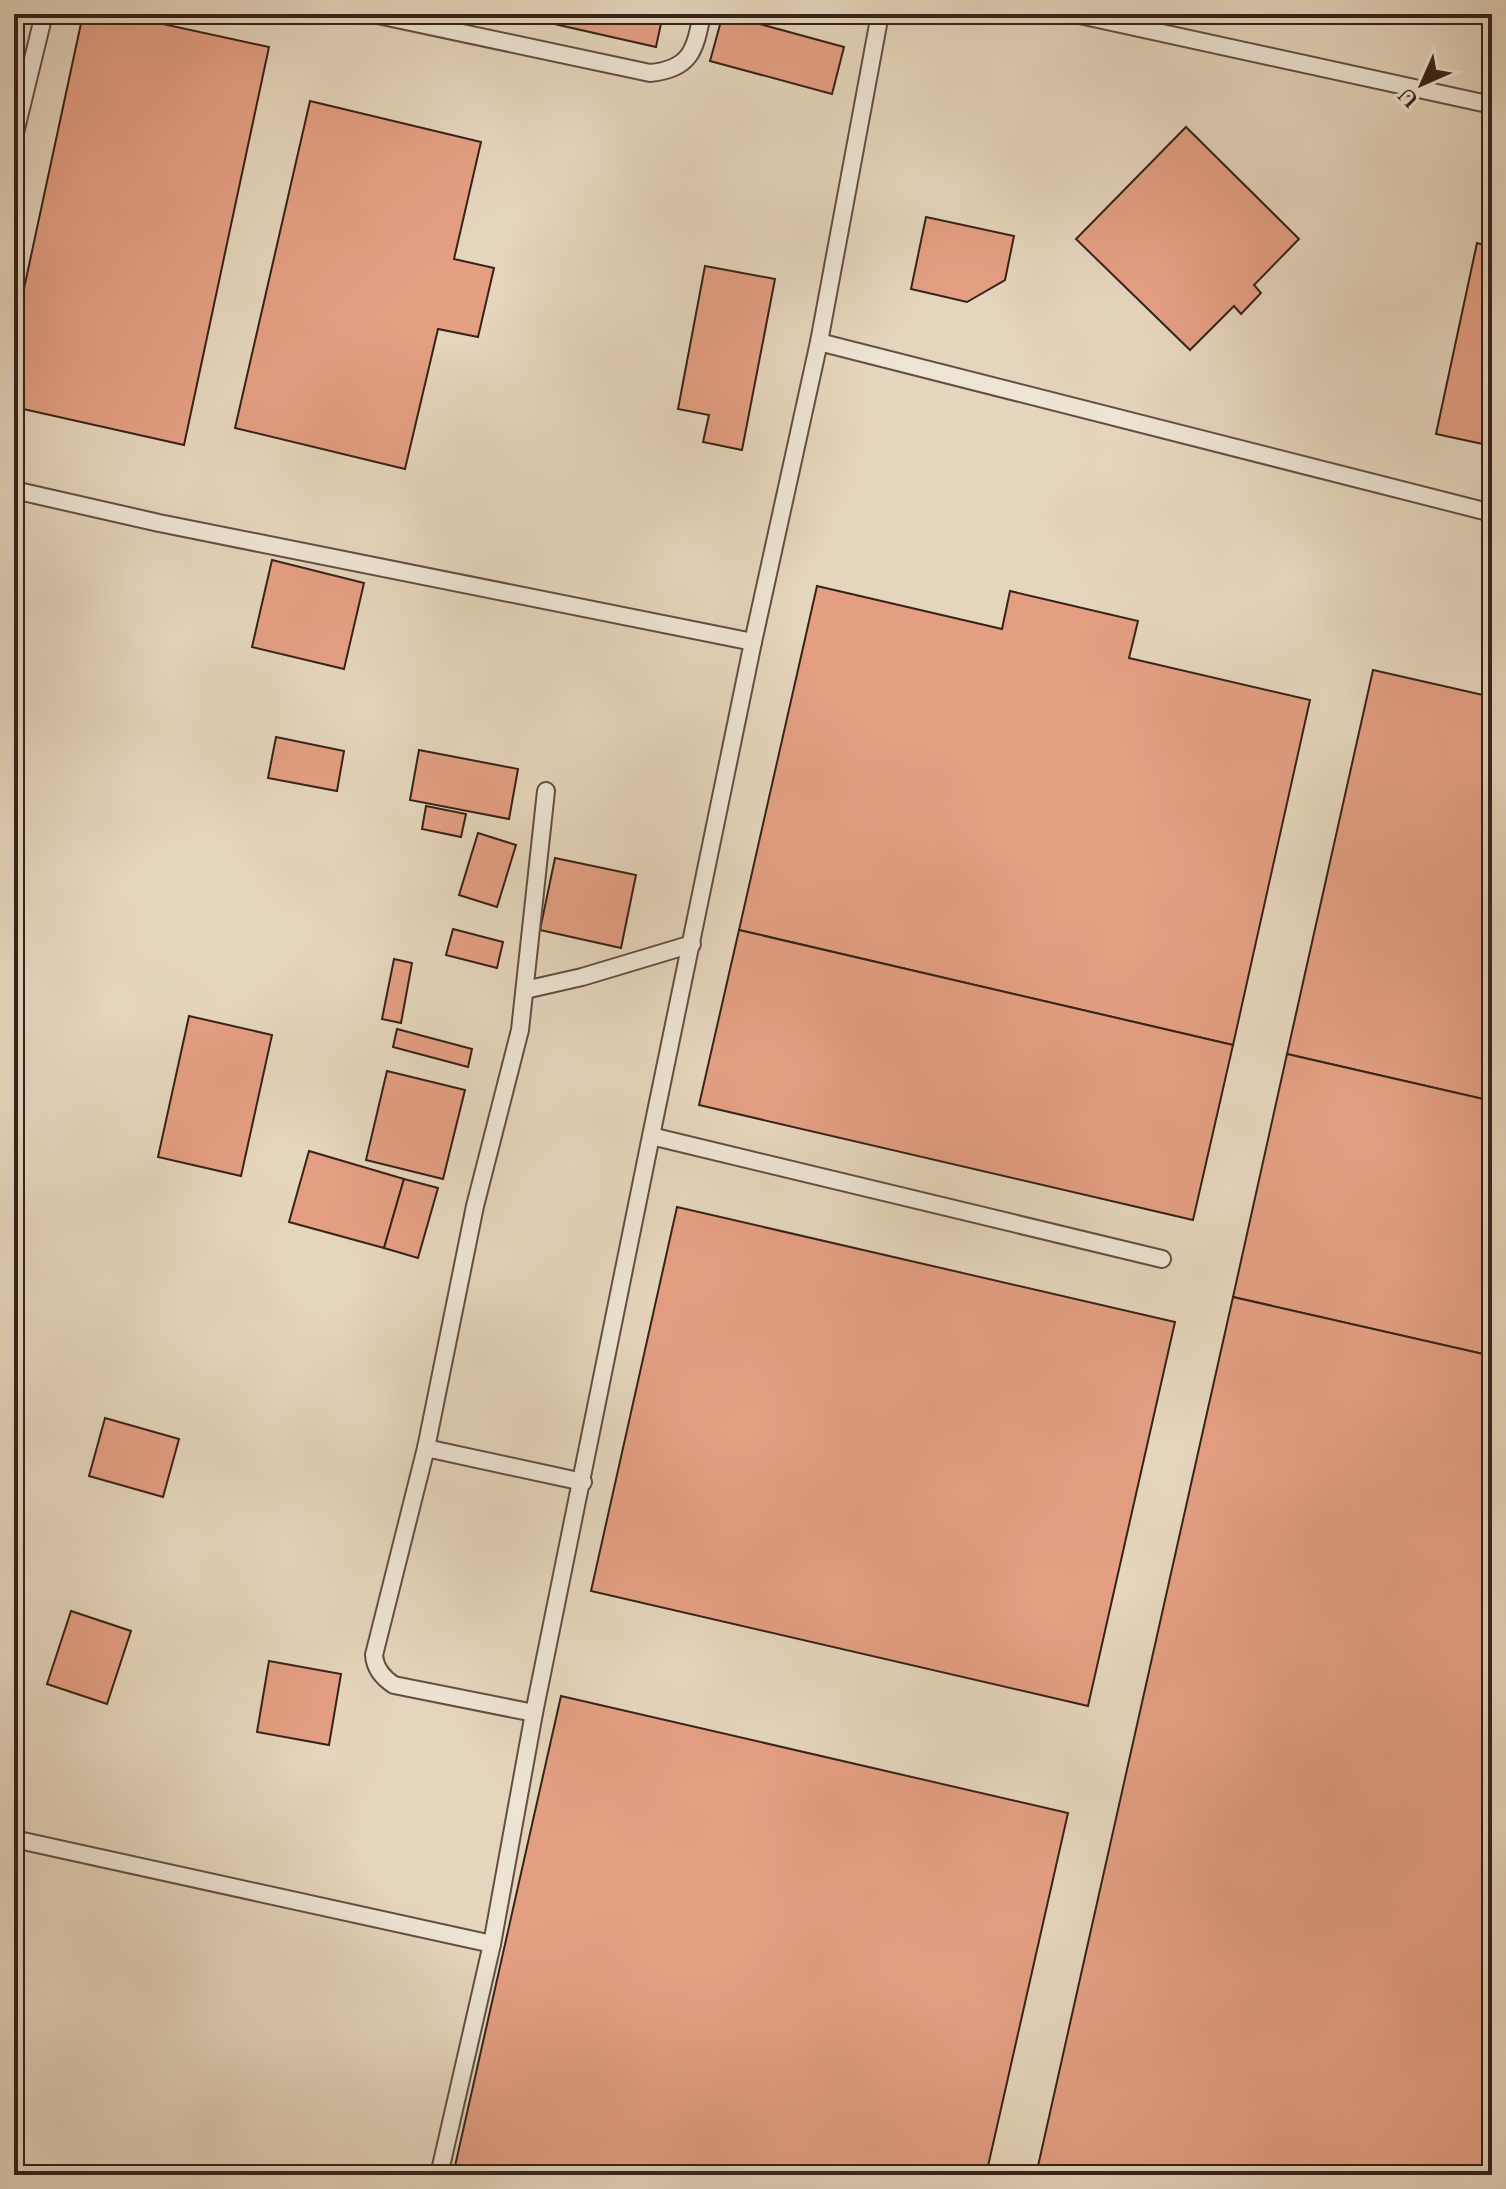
<svg xmlns="http://www.w3.org/2000/svg" width="1506" height="2189" viewBox="0 0 1506 2189" font-family="Cardo,serif">
	<rect width="100%" height="100%" fill="#e5d5bc"/>
	<filter id="stains"><feTurbulence type="fractalNoise" baseFrequency=".0025" numOctaves="4"/><feColorMatrix values="0 0 0 0 .2 0 0 0 0 .09 0 0 0 0 .02 0 0 0 .5 -.17"/></filter>
	<radialGradient id="worn" r=".72"><stop offset=".6" stop-color="#630" stop-opacity="0"/><stop offset="1" stop-color="#630" stop-opacity=".3"/></radialGradient>
	<g fill="#e49f83" stroke="#36221a" stroke-width="2">
		<polygon points="83,14 117,14 269,47 184,445 14,407 14,335"/>
		<polygon points="510,14 663,14 656,47"/>
		<polygon points="723,14 844,47 832,94 710,61"/>
		<polygon points="310,101 481,142 454,259 494,268 478,337 438,329 405,469 235,428"/>
		<polygon points="1186,127 1299,239 1254,285 1261,293 1241,314 1234,306 1190,350 1076,239"/>
		<polygon points="926,217 1014,236 1005,280 967,302 911,289"/>
		<polygon points="1477,243 1492,247 1492,446 1436,434"/>
		<polygon points="705,266 775,279 742,450 703,442 709,415 678,409"/>
		<polygon points="272,560 364,583 344,669 252,647"/>
		<polygon points="817,586 1002,629 1010,591 1138,621 1129,658 1310,700 1233,1045 739,930"/>
		<polygon points="1373,670 1492,697 1492,1101 1287,1054"/>
		<polygon points="276,737 344,751 337,791 268,778"/>
		<polygon points="419,750 518,769 509,819 410,800"/>
		<polygon points="426,806 466,814 461,837 422,829"/>
		<polygon points="478,833 516,845 497,907 459,895"/>
		<polygon points="555,858 636,875 621,948 540,930"/>
		<polygon points="453,929 503,942 497,968 446,955"/>
		<polygon points="739,930 1233,1045 1193,1220 699,1105"/>
		<polygon points="394,959 412,963 401,1023 382,1019"/>
		<polygon points="189,1016 272,1035 241,1176 158,1157"/>
		<polygon points="397,1029 472,1049 468,1067 393,1047"/>
		<polygon points="1287,1054 1492,1101 1492,1356 1233,1297"/>
		<polygon points="387,1071 465,1090 443,1179 366,1160"/>
		<polygon points="309,1151 404,1179 384,1248 289,1222"/>
		<polygon points="404,1179 438,1188 418,1258 384,1248"/>
		<polygon points="677,1207 1175,1322 1088,1706 591,1591"/>
		<polygon points="1233,1297 1492,1356 1492,2175 1036,2175"/>
		<polygon points="105,1418 179,1439 163,1497 89,1476"/>
		<polygon points="71,1611 131,1631 107,1704 47,1684"/>
		<polygon points="269,1661 341,1674 329,1745 257,1732"/>
		<polygon points="561,1696 1068,1813 986,2175 453,2175"/>
	</g>
	<g fill="none" stroke-linecap="round" stroke-linejoin="round">
		<g stroke="#624f42" stroke-width="20">
			<g id="service">
				<path d="M373 14 650 73C691 69 695 50 702 14"/>
				<polyline points="1075,14 1492,105"/>
				<polyline points="14,137 44,14"/>
				<polyline points="819,342 1492,513"/>
				<polyline points="14,490 159,523 753,642"/>
				<polyline points="525,990 582,977 692,944"/>
				<polyline points="651,1136 1162,1259"/>
				<polyline points="426,1448 583,1482"/>
				<path d="M534 1713 394 1685C383 1678 375 1669 374 1655L426 1448 475 1206 520 1030 546 791"/>
				<polyline points="14,1839 492,1944"/>
				<polyline points="439,2175 492,1944 534,1713 651,1136 753,642 819,342 880,14"/>
			</g>
		</g>
		<use href="#service" stroke="#eee4d3" stroke-width="16"/>
	</g>
	<rect width="1506" height="2189" fill="none" stroke="#e5d5bc" stroke-width="48"/>
	<rect x="16" y="16" width="1474" height="2157" fill="none" stroke="#36221a" stroke-width="4"/>
	<rect x="24" y="24" width="1458" height="2141" fill="none" stroke="#36221a" stroke-width="2"/>
	<g transform="translate(1422 84) rotate(225)" stroke="#eee4d3" stroke-width="6" paint-order="stroke">
	<path d="M0-6L14 30L0 20L-14 30Z" fill="#36221a"/>
	<text y="-12" font-size="22" font-weight="bold" text-anchor="middle" fill="#36221a">U</text>
	</g>
	<rect width="100%" height="100%" filter="url(#stains)"/>
	<rect width="100%" height="100%" fill="url(#worn)"/>
</svg>
